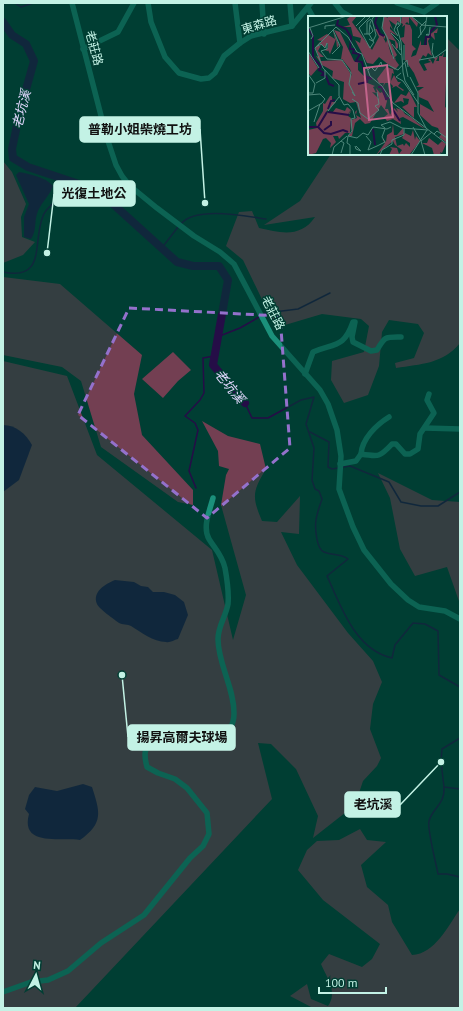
<svg xmlns="http://www.w3.org/2000/svg" width="463" height="1011" viewBox="0 0 463 1011" font-family="'PT Sans','Noto Sans TC',sans-serif">
	<rect width="100%" height="100%" fill="#003e33"/>
	<g fill="#733f52">
		<path d="M446 37 460 51V343C443 364 421 364 396 368L395 363 414 358 424 333 418 324 389 320 382 332 379 366 368 395 344 403 331 380 332 361 364 352 369 326 361 319 322 314 285 325 271 318 243 260 226 246 239 212 252 211 259 228C281 233 301 238 315 217L264 225 300 201 331 154H446Z"/>
		<polygon points="3,161 12,172 26,204 21,217 22,237 35,242 23,255 3,263"/>
		<polygon points="3,277 60,284 142,355 134,394 142,435 193,490 193,505 178,502 101,447 81,381 62,367 3,355"/>
		<polygon points="173,352 191,370 178,381 163,398 142,379"/>
		<path d="M3 361 67 376 97 455 212 550 233 640 246 595 221 505 226 475 229 469 219 466 218 451 202 421 228 436 260 444 266 469C252 492 252 497 262 521L277 522 300 496 299 534 281 532 297 565 348 633 373 661 382 682 373 704 370 729 381 758 377 766 363 781 355 805 313 838 318 816 296 769 271 744 258 743 272 799 75 1008H3Z"/>
		<polygon points="378,473 432,500 460,502 460,604 447,567 415,576 400,549 390,498"/>
		<path d="M360 829 367 840 386 842 361 865 367 887 388 905 392 922 412 955C435 954 448 926 460 909V1008H313L290 996 307 984 311 999 328 1006C338 992 327 978 321 964L329 954 362 967 372 959 380 944 323 900 298 870 307 850 317 841 339 840Z"/>
	</g>
	<g fill="#250d47">
		<path d="M19 172C29 174 46 177 53 186 49 197 39 205 37 214 34 223 37 230 31 239L24 237V217L29 204 16 175Z"/>
		<path d="M3 425C16 425 26 434 32 445L19 480 3 492Z"/>
		<path d="M115 580 134 582 141 586 148 587 153 592H164L175 595 184 602 188 615 178 639C174 640 170 643 166 642 153 642 141 632 131 626 128 624 122 625 119 623 115 620 98 608 97 604 92 592 105 584 115 580Z"/>
		<path d="M83 784 92 787C100 812 104 823 80 840 61 837 20 847 29 814L25 809 29 795 35 787 57 791Z"/>
	</g>
	<g fill="none" stroke-linecap="round" stroke-linejoin="round">
		<g stroke="#250d47" stroke-width="1.5">
			<polyline points="15,3 21,7 33,3"/>
			<polyline points="3,4 5,3"/>
			<path d="M181 224C195 206 245 216 266 219"/>
			<polyline points="161,249 178,227"/>
			<path d="M3 272C47 281 32 242 43 216 45 210 50 207 54 202 58 195 59 186 61 178"/>
			<polyline points="217,337 240,328 266,313 298,309 330,293"/>
			<path d="M245 403 252 418H268L301 400 314 397 306 424 314 448 312 480 315 489 319 491 322 499C320 505 317 513 316 520 315 527 316 549 324 552 333 556 340 553 348 559L327 576C341 606 355 650 392 658L395 645 413 623 425 624 438 631 439 675 460 687"/>
			<polyline points="310,432 329,442 328,467 332,469 350,466 389,482 401,502 421,506 438,506 460,492"/>
			<polyline points="196,488 189,471 198,430 195,423 185,416 200,400 204,393 203,358 214,356"/>
			<polyline points="460,738 442,749 441,762 444,787 460,789"/>
			<path d="M444 787C445 805 433 807 429 821 427 829 436 863 438 874H447L460 877"/>
		</g>
		<polyline stroke="#250d47" stroke-width="8" points="3,22 12,35 26,44 34,61 20,111 12,149 13,158 28,167 82,185 102,194 177,262 193,266 219,266 228,280 213,365 245,403"/>
		<g stroke="#1b907b" stroke-width="5.5">
			<polyline points="72,3 106,135 116,165 122,176 129,185 157,208 194,236 220,252 234,264 272,336 320,390 328,404 337,430 341,456 339,489 353,527 364,550 391,584 408,600 419,607 445,611 460,619"/>
			<polyline points="148,3 151,22 165,57 179,73 201,79 209,78 215,73 224,56 240,43 251,36 292,26 311,3"/>
			<polyline points="235,3 240,43"/>
			<polyline points="262,3 264,34"/>
			<polyline points="290,3 292,26"/>
			<polyline points="335,3 342,12 351,17"/>
			<polyline points="397,3 424,12 437,3"/>
			<polyline points="308,8 313,17"/>
			<polyline points="83,49 118,32 134,3"/>
			<path d="M305 374 313 352C335 343 344 348 353 322H355L352 337 353 342 371 351 377 350C385 336 385 337 401 337"/>
			<polyline points="425,428 460,429"/>
			<path d="M361 454C362 439 376 425 389 417"/>
			<path d="M340 464 356 461 361 454C379 457 380 457 392 444H396L405 454H410L418 449 420 434 434 413 427 400 429 394"/>
			<path d="M3 992 31 982 48 980 68 971 101 943 144 915 190 858 203 846 209 834 207 813 187 788 175 779 158 773 147 767C144 756 143 747 154 741 157 740 160 738 163 739 170 739 178 743 186 744 209 748 234 738 234 713 234 687 218 664 218 639 218 626 226 616 228 604 229 593 227 579 225 568 222 555 215 549 209 539 202 527 210 510 213 498"/>
		</g>
	</g>
	<path d="M0 0H463V1011H0ZM129 308 280 316 290 448 207 518 78 415Z" fill="#003e33" fill-opacity=".55" fill-rule="evenodd"/>
	<path fill="none" stroke="#9471cc" stroke-width="3" stroke-dasharray="8 5" stroke-linejoin="round" d="M129 308 280 316 290 448 207 518 78 415Z"/>
	<g text-anchor="middle" stroke-width="3" stroke-linejoin="round" paint-order="stroke">
		<g font-size="12" fill="#c3f2e5" stroke="#003e33">
			<text transform="translate(259 25) rotate(-17)" y="4">東森路</text>
			<text transform="translate(94 48) rotate(75)" y="4">老莊路</text>
			<text transform="translate(273 313) rotate(63)" y="4">老莊路</text>
		</g>
		<g font-size="13" font-style="italic" fill="#e2d9ff" stroke="#003e33">
			<text transform="translate(21 109) rotate(-76)" y="5">老坑溪</text>
			<text transform="translate(230 386) rotate(51)" y="5">老坑溪</text>
		</g>
	</g>
	<g transform="translate(308 16)">
		<rect width="139" height="139" fill="#003e33"/>
		<path d="M43 0H49L44 6 64 34 71 21 67 13H70L73 19 77 20V23L75 21 78 27 79 24 74 10 76 0 80 2 79 0H92L93 7 94 0H103L110 7 109 11 101 1V8L99 6 97 8 102 9 104 14V29L108 33 105 35 103 41 108 39 113 24V29H119V21L130 12 129 17H126L127 24 123 20 120 25 124 40 120 37 118 41 115 39 111 46 116 55 119 54 116 48 123 46 120 44 122 43 125 48 127 43 125 42 130 41 128 45H131V40H134L136 36 135 41H139L137 92 139 89V127L131 121 133 119 130 112 124 110 112 99V88L126 96 120 85 111 81 110 75 116 71H108L111 69 106 57 97 44V29L92 22 96 21 97 9 94 11 95 8 89 5V10L81 4 85 14 82 10V13L90 20 82 16 90 28V32L88 33 87 25 81 23 89 39 87 41 88 45 80 28 83 38 91 49 87 54 71 41 65 48 59 47 47 24 52 27 53 22 45 20 43 11H35L42 9 39 3ZM26 14 32 16 46 45 53 47H50V54L57 61V66L67 70 65 71 68 77 64 76 71 83 68 72 72 77 74 76 79 85 77 93H80L82 99 86 92 90 96 88 92 94 94 97 98 104 102 117 113 95 101 92 102 93 108 85 103 79 105 76 101 80 98 73 89 62 107 57 108 52 103 47 107 44 120H40L44 116 43 104 49 102 47 96 49 94 48 99 53 102 48 86 42 87 35 83 36 66 24 62 25 55 14 49 8 40 11 41 7 31 12 26V27L7 31 13 29 10 35 16 41H12L13 45 34 44 44 60 42 53 34 43H33L35 31ZM25 15 31 29 29 32 28 23 22 38 20 34V40V35L16 34 20 32V27L17 31 11 28 14 25 9 24 19 18 27 23ZM0 36 10 52 3 60 0 57ZM78 51 85 53 86 58 84 57 83 65 86 59 90 66H93L90 70 96 74 95 75 88 70 84 72 85 70 82 67H77L75 71 76 67H71L69 63ZM101 75 109 91H106V102L94 91 100 88 101 83 95 82 96 87 93 85 86 87 93 78 98 80ZM22 80H24V86H28L18 96 24 97 28 92 37 95 39 91 43 94 39 99 44 94 40 100 43 102 42 117H37L31 123 30 120H25L28 126 22 132 23 127 18 122 15 123 8 137 0 139V114L9 112 8 107 15 95V87L17 88ZM85 108 86 119H89L95 112 96 118 87 121 89 130 95 128 96 130 98 127 102 131V127L94 122 97 117 103 120 105 114 107 124 108 120 112 125 102 138 81 139 84 133 82 131 89 132 91 138 94 134 87 129 85 125 68 139 77 127 74 123 78 126 79 119 84 116ZM121 122 130 129 134 125 138 128 134 137 132 136 133 139H126L124 132 114 127H119Z" fill="#733f52"/>
		<path fill="none" stroke="#250d47" stroke-width="2" d="M69 0 67 7 72 18 76 20M30 4 29 9 38 13 43 21 42 33H46L45 37 52 38 48 45 54 46 57 60 64 63M0 12 5 20V42L13 50 11 54 16 57 14 59 18 60 21 68 26 70M117 29 118 21H122V16L129 9 127 0M50 68 59 66 60 61M70 71H74L78 83 81 82M83 91 92 105M20 93 23 85 27 84M20 96 41 99M0 111H10L19 96M10 111 16 117 23 118 35 114 40 116M65 113 67 129M16 114 23 109V105"/>
		<path fill="none" stroke="#4e867a" stroke-width="1" d="M76 0 74 12 79 21 86 43M93 0 92 9 89 12 93 26 95 56 97 65 106 79M103 0 114 9 139 11M48 10 58 0M28 11 40 21 49 36 54 38 62 60 74 70 85 87 139 128M28 11 7 32 15 52 31 69V80L36 89 40 88 45 94 47 102 43 103 44 115 40 120 39 127 42 129V139M0 12 39 0M2 12 5 20 3 23M17 13V10L27 9M83 17 91 25 92 34M56 18H62L65 15 62 9M59 18V6L63 3M61 18 65 25 68 19 64 4M61 18 62 7 66 0M113 19 112 11 118 5M121 19H118L119 18 121 19 122 11M90 20 86 14 89 7H91L90 9M110 22 117 12 119 0M61 23 66 26 62 32 51 12 63 0M125 27 124 36 126 42M84 28 93 39M96 29V44M8 31 13 28 17 32 19 27V33L13 35 19 43 34 44 43 57 41 68 47 80 44 76M0 35 11 52M24 38 32 30 25 14M111 44 128 41 139 33M97 47 100 61M60 54 63 51 67 55 73 46 74 50 80 49 90 54 99 44 100 51M93 57 88 61 95 65M0 58 7 68 5 77H0M102 61 110 77V97L118 112M95 65 111 88M8 67 17 62V54M0 79 12 78 17 83 14 87 0 95M44 83 50 87 52 97 60 103 71 94 67 90 71 88 69 76M20 95 31 81M6 106 12 88M105 111 113 125M77 112 73 109 82 106 94 112 120 114M126 118 129 115 139 122M40 120 49 122 55 117 60 119 65 111 79 113 83 111M58 120 63 126 60 134 69 130M33 125 36 127 33 137M47 130 48 133 53 135 48 130 50 132M69 130 77 126 74 121 77 113M24 139 26 131 39 120M72 139 74 134 84 128V124L96 119V112M103 139 119 114M117 139 113 125 124 116"/>
		<path fill="#c2648b" fill-opacity="0.15" stroke="#c2648b" stroke-width="2" d="M79 49 85 101 61 104 56 52Z"/>
		<rect width="139" height="139" fill="none" stroke="#c3f2e5" stroke-width="2"/>
	</g>
	<path fill="none" stroke="#c3f2e5" stroke-width="1.5" d="M205 203L200 129M47 253L54 194M122 675L128 737M441 762L400 805"/>
	<g fill="#c3f2e5" stroke="#003e33" stroke-width="1.5">
		<circle cx="205" cy="203" r="4"/>
		<circle cx="47" cy="253" r="4"/>
		<circle cx="122" cy="675" r="4"/>
		<circle cx="441" cy="762" r="4"/>
	</g>
	<g fill="#c3f2e5" stroke="#c3f2e5" stroke-width="1.5">
		<rect x="80" y="117" width="120" height="25" rx="4"/>
		<rect x="54" y="181" width="81" height="25" rx="4"/>
		<rect x="128" y="725" width="107" height="25" rx="4"/>
		<rect x="345" y="792" width="55" height="25" rx="4"/>
	</g>
	<g font-size="13" text-anchor="middle" font-weight="bold" fill="#111">
		<text x="140" y="134">普勒小姐柴燒工坊</text>
		<text x="94" y="198">光復土地公</text>
		<text x="182" y="742">揚昇高爾夫球場</text>
		<text x="373" y="809">老坑溪</text>
	</g>
	<rect width="463" height="1011" fill="none" stroke="#c3f2e5" stroke-width="8"/>
	<g transform="translate(36 975) rotate(6)" stroke="#003e33" stroke-width="3" paint-order="stroke">
	<path d="M0-3L7 15L0 10L-7 15Z" fill="#c3f2e5"/>
	<text y="-6" font-size="11" font-weight="bold" text-anchor="middle" fill="#c3f2e5">N</text>
	</g>
	<path d="M319 987v6h67v-6" fill="none" stroke="#c3f2e5" stroke-width="2"/>
	<text x="325" y="987" font-size="12" fill="#c3f2e5" stroke="#003e33" stroke-width="3" paint-order="stroke">100 m</text>
</svg>
